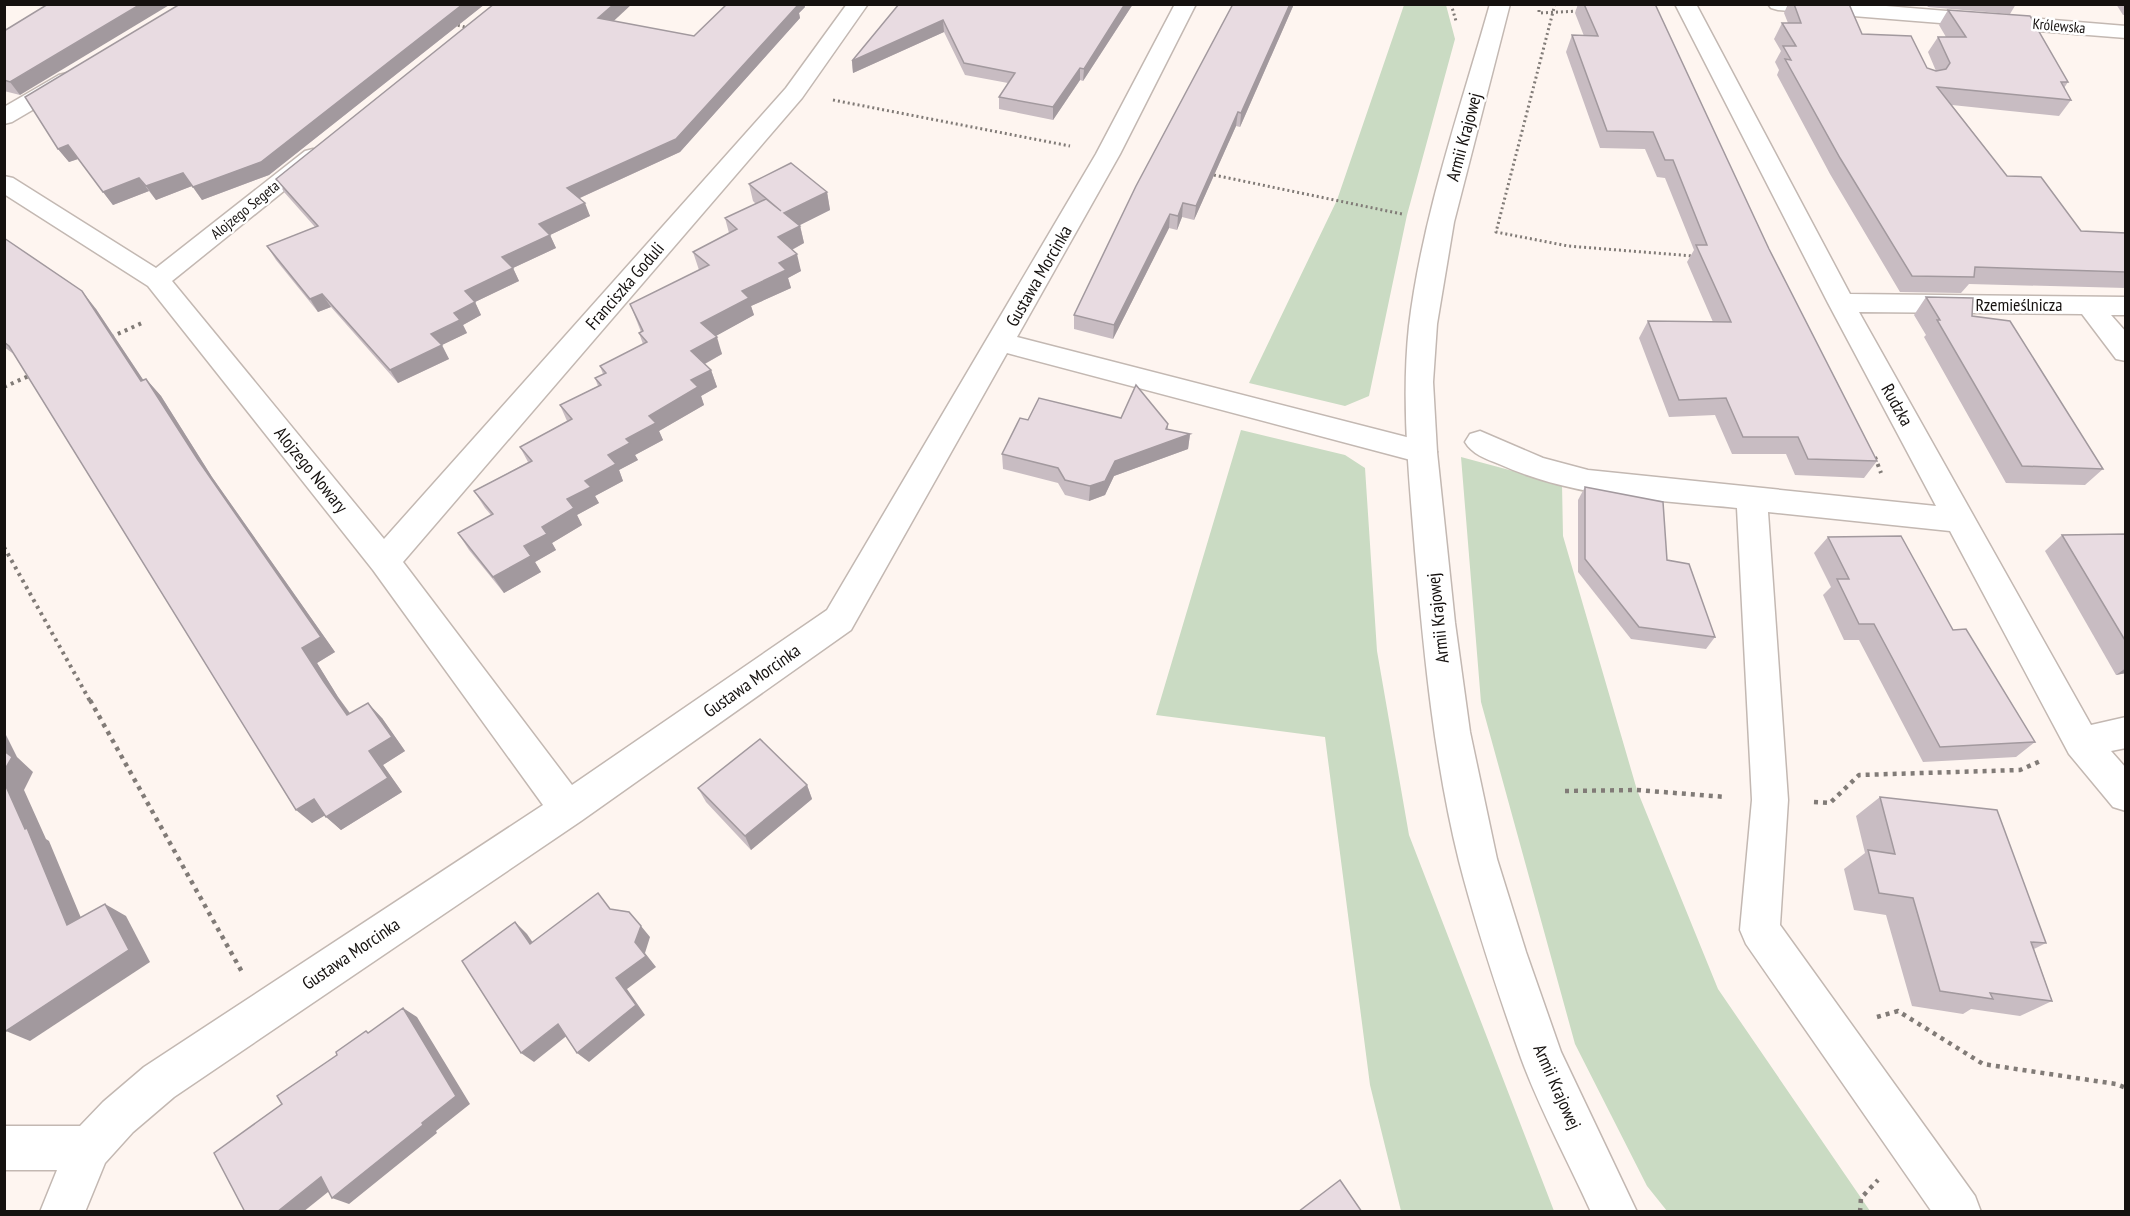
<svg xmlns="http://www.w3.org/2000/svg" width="2130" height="1216" viewBox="0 0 2130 1216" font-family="'PT Sans Narrow',sans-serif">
	<rect width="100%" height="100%" fill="#fef5f0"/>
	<g fill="#cadbc3">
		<polygon points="1404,5 1446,5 1455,39 1407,215 1369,396 1345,406 1249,383 1337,200"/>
		<polygon points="1241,430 1345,455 1365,468 1377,651 1409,835 1554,1211 1401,1211 1370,1085 1325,737 1156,715"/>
		<polygon points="1461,457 1562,484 1563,536 1637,790 1718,989 1870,1211 1667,1211 1647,1186 1575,1044 1481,702"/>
	</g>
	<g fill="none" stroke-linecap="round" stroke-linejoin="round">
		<g stroke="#c3b8b2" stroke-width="3">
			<g id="minor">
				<polygon points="847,4 868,4 802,98 403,562 572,785 827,610 1096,154 1175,4 1196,4 1120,154 1017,337 1422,441 1433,444 1437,452 1433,460 1422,463 1007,353 851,630 581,821 174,1097 133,1132 105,1163 85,1212 40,1212 57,1170 4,1170 4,1126 80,1126 103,1102 144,1067 543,805 373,570 148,286 4,194 4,176 13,178 156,268 305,151 313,149 321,151 325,156 321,161 172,281 384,539 786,88"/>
				<path d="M1675 4H1696L1850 294 2126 297V315H2111L2126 332V361L2116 359 2082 314 1859 312 2091 725 2126 717V748L2111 751 2126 768V811L2113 807 2069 754 1950 531 1768 512 1788 800 1780 925 1975 1196 1981 1212H1932L1746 944 1740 930 1752 800 1737 508C1656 500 1574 498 1499 464 1486 459 1472 454 1465 442L1470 434 1480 431 1543 458 1588 470 1936 506 1828 303Z"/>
				<polygon points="1768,4 1862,4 2126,26 2126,38 1778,10 1771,8"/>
				<polygon points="67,73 75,75 78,80 75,85 12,122 4,124 4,107 59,75"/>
			</g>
		</g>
		<g stroke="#c3b8b2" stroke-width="3">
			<path id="tertiary" d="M1490 4H1510L1454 222 1437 324 1433 382 1437 452 1455 623 1470 732 1497 859 1526 952 1561 1052 1637 1212H1591C1568 1161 1540 1110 1521 1058 1498 993 1476 927 1459 861 1434 760 1424 654 1415 551 1409 476 1401 401 1409 326 1422 217 1460 110 1490 4Z"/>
		</g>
		<g stroke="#817b77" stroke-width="3" stroke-dasharray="2 3" stroke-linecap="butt">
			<polyline points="1451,4 1456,21"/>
			<polyline points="1555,4 1496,232 1568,246 1693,256"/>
			<polyline points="1539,10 1539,13 1579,11"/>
			<polyline points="453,24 469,28"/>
			<polyline points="833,100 1070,146"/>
			<polyline points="1209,174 1402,214"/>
		</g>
		<g stroke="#817b77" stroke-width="4" stroke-dasharray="3 4.5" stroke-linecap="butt">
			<polyline points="111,337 142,323"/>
			<polyline points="4,387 31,375"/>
			<polyline points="1875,457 1881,473"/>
			<polyline points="4,547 90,701"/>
		</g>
		<g stroke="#817b77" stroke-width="4.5" stroke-dasharray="4 5" stroke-linecap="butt">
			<polyline points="90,700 242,972"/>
			<polyline points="1565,791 1637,790 1726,797"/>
			<polyline points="1814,802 1830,803 1859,775 2020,770 2043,760"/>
			<polyline points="1877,1017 1898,1011 1983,1064 2116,1084 2126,1088"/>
			<polyline points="1860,1212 1861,1198 1878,1180"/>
		</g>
		<use href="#minor" fill="#fff" fill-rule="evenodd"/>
		<use href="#tertiary" fill="#fff" fill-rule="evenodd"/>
	</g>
	<g fill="#c8bcc2">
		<polygon points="180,4 485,4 269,175 202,200 192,186 156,200 149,191 113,205 78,159 69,162 58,149"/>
		<polygon points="727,4 804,4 805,7 799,13 800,18 680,152 580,198 590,216 550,235 556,248 513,268 519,281 475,302 481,315 463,325 467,333 441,345 449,359 398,383 331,307 318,312 276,260 267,246 315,227 284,192 276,179 614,21 694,36"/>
		<polygon points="899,4 1133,4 1083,81 1080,80 1053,120 999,109 999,97 1008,83 965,75 944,32 853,73 852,61"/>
		<polygon points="1294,4 1240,127 1236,126 1194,220 1182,217 1177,230 1169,228 1113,339 1074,329 1074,315"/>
		<polygon points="1578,4 1655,4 1769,249 1877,461 1864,478 1795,475 1786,454 1732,454 1715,415 1669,417 1639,338 1648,321 1713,322 1687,262 1694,250 1665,178 1657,177 1645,149 1600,148 1566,52 1572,35 1584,36 1575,13"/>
		<polygon points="1788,4 1849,4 1862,34 1927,68 1936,71 1928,52 1938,37 1946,37 1939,25 1948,10 2068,82 2064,88 2071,100 2059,116 1952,105 2007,176 2081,231 2126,233 2126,288 1969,284 1961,293 1900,292 1830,174 1777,75 1779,70 1775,62 1781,51 1774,39 1782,23 1788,23 1784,13"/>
		<polygon points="1926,4 2016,4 2010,14 1928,7"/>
		<polygon points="2116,4 2126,4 2126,15 2123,15"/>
		<polygon points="4,31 20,95 4,91"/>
		<polygon points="749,184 827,192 830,210 800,225 804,243 792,250 801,271 788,278 791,288 751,306 754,315 715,336 722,354 705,364 711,370 717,387 701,396 704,405 659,431 663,440 635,455 638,460 619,470 623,481 595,496 599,503 577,515 582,525 552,543 556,550 535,562 541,572 504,593 469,550 458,533 491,515 485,508 474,491 528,462 520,447 567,421 560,405 598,386 595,378 603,374 600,366 643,344 639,333 641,332 630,304 699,270 693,252 729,233 725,218 756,204 753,201"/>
		<polygon points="4,238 96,309 143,380 146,379 161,396 212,477 335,652 317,663 338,697 350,713 382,718 405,751 383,765 402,792 341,830 325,815 312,823 15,355 4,347"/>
		<polygon points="1926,297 1972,316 2103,469 2085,485 2006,483 1924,337 1926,335 1914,315"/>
		<polygon points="1121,418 1168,424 1167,429 1190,434 1188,449 1114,476 1105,495 1089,501 1065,495 1058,483 1003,469 1002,454 1028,420"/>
		<polygon points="1585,487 1715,637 1706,649 1631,639 1578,572 1578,500"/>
		<polygon points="2126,534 2126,673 2116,675 2045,551 2062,535"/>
		<polygon points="1828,537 1953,630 2035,742 2016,757 1923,762 1859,640 1844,640 1823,595 1831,587 1814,553"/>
		<polygon points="807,785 812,799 751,850 706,802 698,788"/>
		<polygon points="1880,797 2046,943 2034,949 2052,1001 2020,1016 1971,1009 1963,1014 1912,1006 1886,915 1854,910 1844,869 1865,853 1856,816"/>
	</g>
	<g fill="#a2999e">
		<polygon points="141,4 171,4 20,95 10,82"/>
		<polygon points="463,4 485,4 269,175 202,200 193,187"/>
		<polygon points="614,4 632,4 603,31 598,18"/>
		<polygon points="804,4 805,7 799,13 800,18 680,152 573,201 567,188 793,5"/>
		<polygon points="1125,4 1133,4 1083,81 1084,69"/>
		<polygon points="1290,4 1294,4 1240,127 1241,113"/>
		<polygon points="943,20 944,32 853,73 852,61"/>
		<polygon points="1080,68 1080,80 1053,120 1053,107"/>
		<polygon points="1238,112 1236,126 1194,220 1196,206"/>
		<polygon points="68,145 78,159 69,162 58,149"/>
		<polygon points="183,173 192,186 156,200 146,186"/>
		<polygon points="139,178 149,191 113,205 103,192"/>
		<polygon points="827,192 830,210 788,231 784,213"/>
		<polygon points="585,203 590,216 550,235 556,248 513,268 519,281 475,302 481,315 463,325 467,333 438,347 431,334 454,313 465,291 539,224"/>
		<polygon points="1183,203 1182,217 1177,230 1178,216"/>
		<polygon points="1170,214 1169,228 1113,339 1114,325"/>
		<polygon points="800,226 804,243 782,255 778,237"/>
		<polygon points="797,254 801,271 788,278 791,288 751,306 754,315 707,341 701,323 779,263"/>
		<polygon points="82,291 96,309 156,399 141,381"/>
		<polygon points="322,294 331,307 318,312 310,299"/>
		<polygon points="717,337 722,354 697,368 691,351"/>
		<polygon points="442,345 449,359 398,383 390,370"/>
		<polygon points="711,370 717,387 701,396 704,405 659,431 663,440 635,455 638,460 619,470 623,481 595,496 599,503 577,515 582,525 552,543 556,550 535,562 541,572 504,593 493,577 524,546 608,455 649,416 691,380"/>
		<polygon points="146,379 161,396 212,477 335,652 317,663 338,697 361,729 347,715 324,682 302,648 198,460"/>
		<polygon points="1168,424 1166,439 1190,434 1188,449 1114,476 1105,495 1089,501 1090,486 1115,461 1166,429"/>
		<polygon points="2126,668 2126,673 2116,675"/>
		<polygon points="368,703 382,718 405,751 383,765 402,792 341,830 326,817 369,751"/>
		<polygon points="4,734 6,735 17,757 33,772 24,790 46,839 49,841 89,937 67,925 4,782"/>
		<polygon points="807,785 812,799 751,850 745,836"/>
		<polygon points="314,799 329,813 312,823 296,810"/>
		<polygon points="105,904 126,916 150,962 30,1041 6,1031"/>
		<polygon points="515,922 527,934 542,956 530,944"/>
		<polygon points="641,926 650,937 645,953 656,967 627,989 645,1015 589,1062 577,1053 635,942"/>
		<polygon points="403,1008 417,1017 470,1104 436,1131 437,1133 349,1204 332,1198"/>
		<polygon points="558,1024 569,1034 534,1062 521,1053"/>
		<polygon points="321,1177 338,1184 303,1212 277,1212"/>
	</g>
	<g fill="#e8dbe1" stroke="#a2999e" stroke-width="1.5">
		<polygon points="48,4 141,4 10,82 4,80 4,31"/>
		<polygon points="180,4 463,4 261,162 193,187 183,173 146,186 139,178 103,192 68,145 58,149 25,97"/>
		<polygon points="494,4 614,4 598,18 694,36 727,4 793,4 798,5 676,139 567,188 585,203 539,224 550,235 502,257 513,268 465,291 475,302 454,313 460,320 431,334 442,345 390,370 322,294 310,299 267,246 318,226 276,179"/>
		<polygon points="899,4 1125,4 1084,69 1080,68 1053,107 999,97 1015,73 964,63 943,20 852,61"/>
		<polygon points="1233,4 1290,4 1241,113 1238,112 1196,206 1183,203 1178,216 1170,214 1114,325 1074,315 1136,186"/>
		<polygon points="1584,4 1655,4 1769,249 1877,461 1808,459 1798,437 1743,437 1726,398 1679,400 1648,321 1731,322 1696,245 1707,245 1673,160 1665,160 1653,132 1607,131 1572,35 1598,36"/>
		<polygon points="1794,4 1849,4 1862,34 1911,36 1927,68 1936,71 1946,69 1950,63 1938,37 1966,37 1948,10 2030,16 2068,82 2061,82 2071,100 1937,87 2007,176 2041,177 2081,231 2126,233 2126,272 1975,267 1974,277 1912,276 1840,158 1785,59 1791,60 1783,46 1796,46 1782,23 1801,23"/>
		<polygon points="791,163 827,192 784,213 800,226 778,237 797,254 779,263 786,270 742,291 749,298 701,323 717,337 691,351 711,370 691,380 698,387 649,416 656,423 626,439 630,443 608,455 616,464 585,481 591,487 567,499 574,508 542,527 547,534 524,546 531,556 493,577 458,533 493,514 474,491 532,461 520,447 572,419 560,405 601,385 595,378 606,373 600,366 647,342 639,333 643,331 630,304 709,265 693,252 737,229 725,218 766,199 781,211 749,184"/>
		<polygon points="4,238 82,291 141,381 146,379 198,460 321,637 302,648 324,682 347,715 368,703 392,737 369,751 388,778 326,817 314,799 296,810 9,346 4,342"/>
		<polygon points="1926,297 1973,298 1972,316 2010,321 2103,469 2022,466 1937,320 1940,320"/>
		<polygon points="1136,385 1168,424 1166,429 1190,434 1115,461 1105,481 1090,486 1065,480 1058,468 1002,454 1020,418 1028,420 1039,398 1121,418"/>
		<polygon points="1585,487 1663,502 1667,560 1689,564 1715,637 1639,627 1585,559"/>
		<polygon points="2126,534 2126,642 2062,535"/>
		<polygon points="1901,536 1953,630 1966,629 2035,742 1940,747 1874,624 1859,624 1837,579 1849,579 1828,537"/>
		<polygon points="760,739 807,785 745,836 698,788"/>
		<polygon points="4,751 12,757 4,771"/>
		<polygon points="4,782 25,829 27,828 67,925 105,904 129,950 6,1031 4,1029"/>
		<polygon points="1880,797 1997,810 2046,943 2031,942 2052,1001 1990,993 1993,999 1940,991 1913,898 1879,893 1868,850 1895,854"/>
		<polygon points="598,893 610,909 629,912 641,926 635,942 646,956 616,978 636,1005 577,1053 558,1024 521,1053 462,961 515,922 530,944"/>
		<polygon points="403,1008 456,1096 422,1123 423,1125 332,1198 321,1177 277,1212 245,1212 214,1153 282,1104 277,1096 337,1055 336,1052 366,1031 368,1033"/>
		<polygon points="1340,1180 1362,1212 1298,1212"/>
	</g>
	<g text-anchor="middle" stroke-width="5" stroke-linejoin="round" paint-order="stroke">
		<g font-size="15" fill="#15110f" stroke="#fff">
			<text transform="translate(2059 26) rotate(5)" y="5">Królewska</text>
			<text transform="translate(245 210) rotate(-39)" y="5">Alojzego Segeta</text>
		</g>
		<g font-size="18" fill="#15110f" stroke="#fff">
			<text transform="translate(1464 137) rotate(-75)" y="6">Armii Krajowej</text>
			<text transform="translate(1039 276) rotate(-60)" y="6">Gustawa Morcinka</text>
			<text transform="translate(625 286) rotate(-49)" y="6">Franciszka Goduli</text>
			<text x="2019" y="311">Rzemieślnicza</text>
			<text transform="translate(1897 405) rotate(61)" y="6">Rudzka</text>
			<text transform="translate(311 470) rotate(51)" y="6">Alojzego Nowary</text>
			<text transform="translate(1438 618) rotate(-96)" y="6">Armii Krajowej</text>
			<text transform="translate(752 681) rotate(-35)" y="6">Gustawa Morcinka</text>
			<text transform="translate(351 954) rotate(-34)" y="6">Gustawa Morcinka</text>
			<text transform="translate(1557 1087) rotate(66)" y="6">Armii Krajowej</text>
		</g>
	</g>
	<rect width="2130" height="1216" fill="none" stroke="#15110f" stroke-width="12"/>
</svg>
